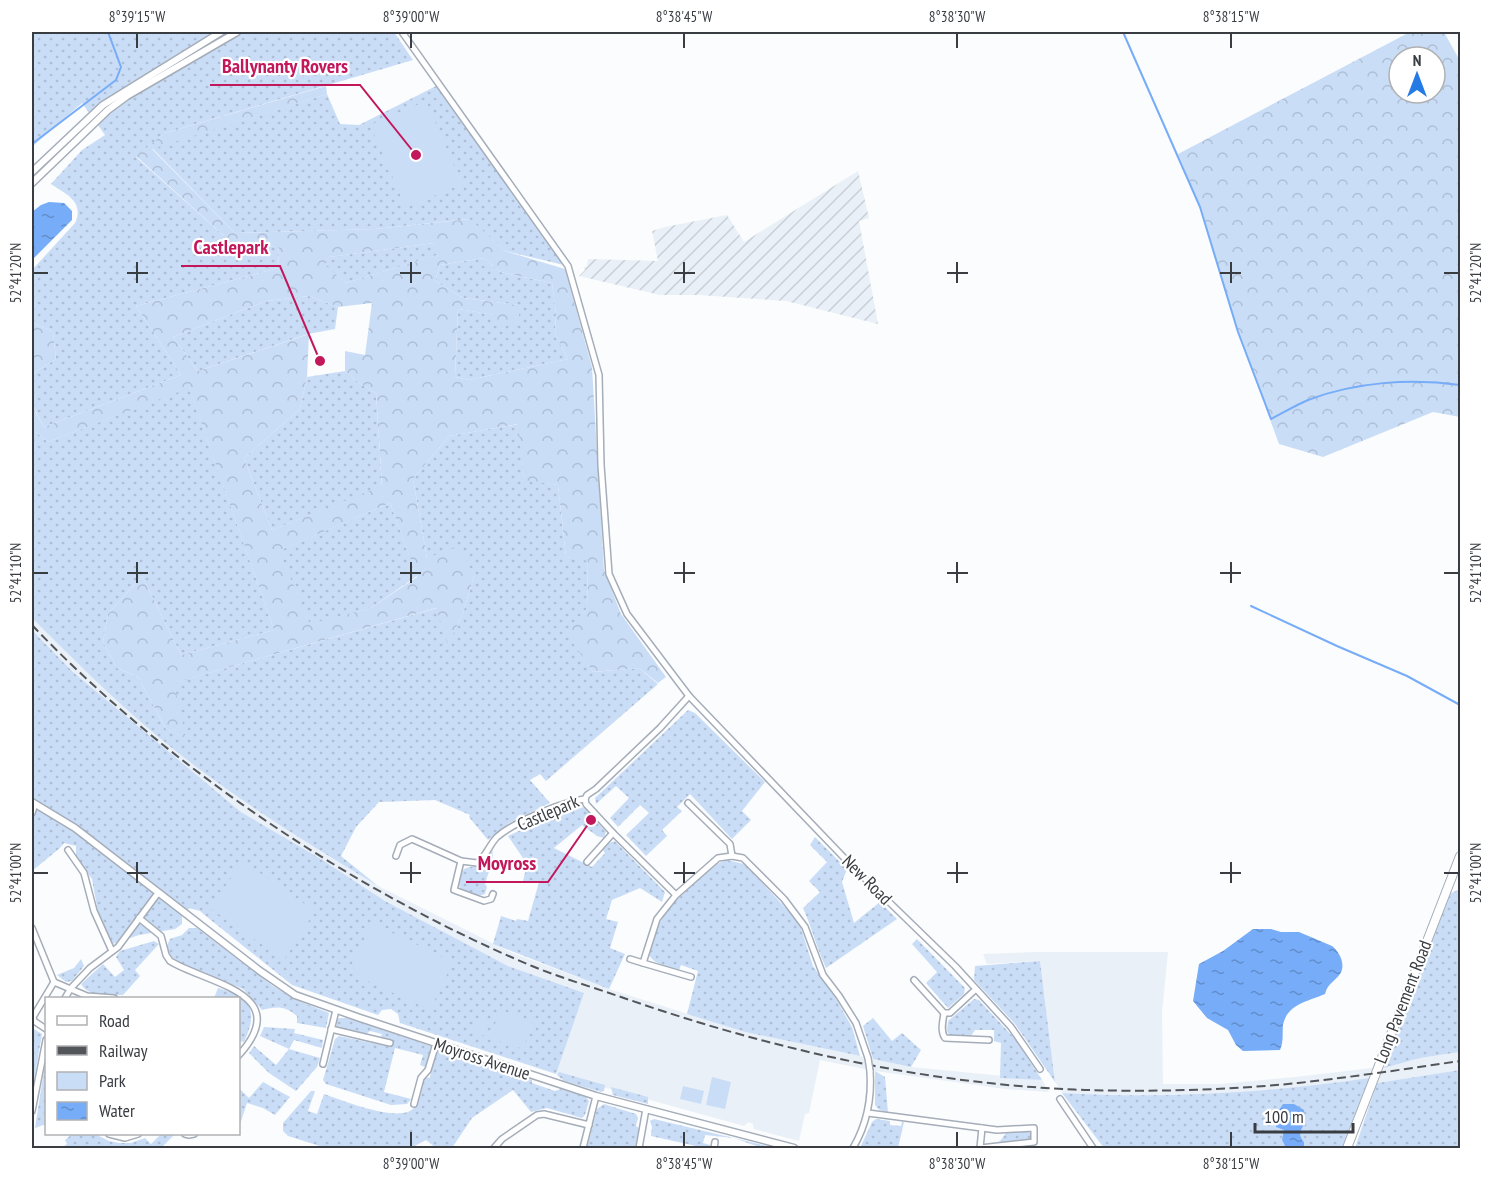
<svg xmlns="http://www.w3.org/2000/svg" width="1492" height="1180" viewBox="0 0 1492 1180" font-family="'PT Sans Narrow',sans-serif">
	<defs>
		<pattern id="industrial-furrows" width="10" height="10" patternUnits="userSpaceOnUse" patternTransform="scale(1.5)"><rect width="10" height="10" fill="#eaf0f7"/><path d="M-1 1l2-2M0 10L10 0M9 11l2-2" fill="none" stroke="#c9cfd5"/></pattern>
		<pattern id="green-dots" width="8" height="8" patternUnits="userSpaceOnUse" patternTransform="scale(1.5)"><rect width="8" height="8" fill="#caddf7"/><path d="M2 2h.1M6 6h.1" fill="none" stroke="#aebfd5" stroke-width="1.8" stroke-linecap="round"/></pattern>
		<pattern id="forest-crowns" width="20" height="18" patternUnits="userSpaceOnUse" patternTransform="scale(1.5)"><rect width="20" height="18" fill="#caddf7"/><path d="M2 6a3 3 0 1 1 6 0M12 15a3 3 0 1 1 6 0" fill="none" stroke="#aebfd5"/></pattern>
		<pattern id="water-ripples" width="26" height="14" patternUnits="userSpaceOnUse" patternTransform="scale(1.5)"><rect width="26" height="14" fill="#76acf8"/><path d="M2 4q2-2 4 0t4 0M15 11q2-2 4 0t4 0" fill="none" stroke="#628dca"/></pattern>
	</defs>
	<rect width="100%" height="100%" fill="#fafcfe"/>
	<g fill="#eaf0f7">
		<polygon points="32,618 77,663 210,777 323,853 378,886 510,952 609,989 745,1032 911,1067 1042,1080 1049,1092 1005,1089 875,1071 820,1060 809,1113 805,1114 799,1141 754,1129 753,1124 748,1122 744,1126 556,1074 583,993 508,966 385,901 321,859 241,812 73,672 32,630"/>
		<polygon points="1038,952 1168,952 1162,1012 1163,1084 1221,1084 1295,1077 1372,1068 1369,1078 1296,1089 1199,1095 1108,1096 1062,1093 1055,1082 1040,961 987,964 983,954"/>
		<polygon points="1460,1052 1460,1070 1377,1083 1384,1068 1420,1058"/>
	</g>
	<polygon fill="url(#industrial-furrows)" points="858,171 869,218 859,221 878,324 786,301 700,295 660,295 579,276 585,270 584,267 587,267 588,259 658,261 652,231 665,227 727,215 744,242"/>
	<g fill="url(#green-dots)">
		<path d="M32 32H394L413 60 165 133 136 157 235 246 279 247 278 268 136 306 181 375 44 427 32 405V374L56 359 53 332 32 322V270L75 223C85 202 66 194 51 184L82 150 105 135 82 103 32 147Z"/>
		<polygon points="440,84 568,266 505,251 469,219 375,229 235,233 152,148 327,94 340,124 359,125"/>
		<polygon points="434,243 438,255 346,283 324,265 329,257"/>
		<polygon points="484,258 500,272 552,283 556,313 555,334 568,359 469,380 455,377 458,309 495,315 495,326 518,305 463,298 435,281 440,265"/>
		<polygon points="309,296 338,307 335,329 308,334 198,371 173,337 266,301"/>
		<polygon points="345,371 359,383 376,393 382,487 272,530 244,458 300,409 307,377"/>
		<path d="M189 387 274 630 181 655 142 576 108 614 103 642 117 668 138 677 166 729 185 737 173 683 437 608 448 644 463 613 474 576 427 558 413 479 449 436 519 424 524 479 558 485 566 557 588 560 587 608 568 634 593 672 639 668 658 684 546 781 540 774 530 780 550 803 509 823 488 840 469 817 470 815 435 800 379 802 356 827 341 856 378 886C302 840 224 792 155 734 112 698 72 658 32 618V429L48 442Z"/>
		<polygon points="390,503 417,576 371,608 310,625 278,551"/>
		<polygon points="32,630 73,672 241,812 321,859 385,901 508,966 584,993 556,1074 400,1023 398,1014 391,1009 382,1010 378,1015 292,985 207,917 200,911 189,908 182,916 182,924 175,929 139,935 112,944 98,912 92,879 76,857 76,846 64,843 60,848 32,871"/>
		<polygon points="688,710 695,713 765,782 742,811 751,820 732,839 690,794 677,807 682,811 662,830 667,836 646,856 626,835 649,813 640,805 618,827 610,818 629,798 616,786 596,804 595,798"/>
		<polygon points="573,805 585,808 606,832 604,838 597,836 582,825 554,848 592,867 605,853 602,849 609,843 615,841 665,892 662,902 640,888 612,900 606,919 618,922 610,948 625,954 609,989 493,944 501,916 516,921 517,919 528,921 539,882 523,881 527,864 508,836"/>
		<path d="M815 837 847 869 842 882 854 923 880 902 897 919 826 968C817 949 812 928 803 908L820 892 809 881 827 862 810 845Z"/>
		<path d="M492 848 493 858 485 884 487 887 485 894 478 896 462 892 458 883C463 863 466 870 482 864Z"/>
		<path d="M727 860 744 864 799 922 813 966 833 994 852 1027 860 1056 745 1032 687 1014 698 971 681 965 679 970C668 966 654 965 649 955L657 928 668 908 714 865Z"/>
		<polygon points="1460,889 1460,1052 1420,1058 1384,1068 1413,986 1449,894"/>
		<path d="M189 928H197L273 986 294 999 329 1013 326 1028 297 1023V1016C285 1006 277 1006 262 1010L243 989 179 962 172 957 166 948 170 939 182 935Z"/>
		<polygon points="917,939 965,988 964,994 948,1008 926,983 937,972 912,944"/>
		<path d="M154 941 159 944 135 970 140 976 123 995C109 995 89 998 81 984L103 964 115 977 124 970 116 957 120 951Z"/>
		<polygon points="81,959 84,966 72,981 66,982 57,975 74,968"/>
		<polygon points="1040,961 1055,1082 1015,1024 974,980 975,966"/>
		<path d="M218 988C251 998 259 1010 244 1042L239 1041 238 998H214Z"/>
		<polygon points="974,999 979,1000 1016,1040 1042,1080 1000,1078 1001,1043 994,1041 994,1030 975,1030 971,1036 949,1035 947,1031 948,1021"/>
		<path d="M339 1018H347L532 1080V1083L555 1091 561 1089 586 1097 589 1101 585 1115 582 1118 547 1108 531 1112 513 1090 472 1118 452 1148H436L426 1140 411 1148H326L288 1136 283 1131V1123L311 1091H315L308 1111 317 1114 324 1094C342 1100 399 1124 414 1108 421 1100 422 1086 424 1077L430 1078 431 1069 420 1065 423 1055 395 1048 384 1092 411 1099 407 1104 391 1105 326 1084 323 1080 335 1039 339 1036 391 1047 393 1040 381 1037 382 1034 370 1031 366 1034 337 1027 336 1022Z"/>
		<polygon points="873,1018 892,1041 902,1033 921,1050 911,1067 873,1059 863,1026"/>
		<polygon points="264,1027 295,1029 294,1033 323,1040 322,1048 294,1040 289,1049 320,1058 317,1067 296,1091 269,1073 249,1053 254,1046 276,1065 289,1049 260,1036"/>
		<polygon points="32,1028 42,1034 34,1080 32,1081"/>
		<polygon points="46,1063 46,1124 35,1128 45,1064"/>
		<polygon points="1460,1070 1460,1148 1355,1148 1377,1083"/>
		<polygon points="875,1071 885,1077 888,1113 878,1109 875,1105"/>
		<polygon points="559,1072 605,1085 604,1091 601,1092 564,1081 557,1075"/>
		<path d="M1369 1078 1342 1148H1304V1142C1297 1134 1300 1130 1305 1121L1294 1104 1282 1140 1286 1148H1104L1062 1093C1165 1099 1267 1093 1369 1078Z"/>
		<polygon points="263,1082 290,1097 275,1115 263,1108 247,1103 239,1127 239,1088 249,1098"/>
		<polygon points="611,1087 648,1097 648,1104 613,1095"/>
		<polygon points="604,1104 636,1114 638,1118 636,1126 639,1128 635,1148 587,1148 597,1109"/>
		<polygon points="654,1119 776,1148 762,1148 734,1138 705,1135 703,1143 710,1145 710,1148 705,1148 651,1136 652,1127 650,1121"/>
		<polygon points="876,1119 890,1121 890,1125 901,1126 902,1122 904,1122 898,1148 860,1148 872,1122"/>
		<polygon points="1028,1130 1032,1136 1031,1140 994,1145 1000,1141 1006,1133"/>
		<polygon points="72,1134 95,1134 109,1141 119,1143 131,1143 145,1138 151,1144 161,1134 175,1134 161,1148 62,1148 67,1144 65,1140"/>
	</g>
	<g fill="url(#forest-crowns)" fill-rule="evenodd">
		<path d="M1410 32H1444L1460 61V417L1433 412 1323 457 1279 444 1238 332 1200 207 1178 154ZM1399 57H1435V93H1399Z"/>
		<path d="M326 86 327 94 152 149 235 233 375 229 470 219 505 251 565 269 592 367 604 570 621 614 666 677 658 683 639 668 593 672 567 634 587 608 588 561 566 557 558 485 524 480 518 424 449 436 413 479 427 558 459 546 474 576 463 613 448 645 436 608 174 683 186 738 166 729 138 677 117 668 103 642 108 614 142 576 181 655 274 630 189 388 48 442 32 429V406L44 427 181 375 136 306 278 268 279 247 235 246 136 156 165 133ZM434 243 437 255 346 283 325 265 329 257ZM484 258 500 272 552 283 556 313 555 334 568 359 469 380 455 377 458 309 494 315 495 326 520 324 518 305 463 298 435 281 440 265ZM309 296 338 307 372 303 365 355 345 351V371L359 383 376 393 382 486 272 530 244 458 300 409 307 377 309 334 198 371 173 337 266 301ZM390 503 417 577 371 608 310 624 279 551Z"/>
		<polygon points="32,322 53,332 56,359 32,374"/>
	</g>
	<g fill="#caddf7">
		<polygon points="426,101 462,184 406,208 370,125"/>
		<polygon points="243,861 315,911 284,960 210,908"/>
		<polygon points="372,923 453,962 430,1010 348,972"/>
		<polygon points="500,1010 533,1022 523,1049 490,1038"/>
		<polygon points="477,1018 489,1021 484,1036 473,1032"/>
		<polygon points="712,1077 731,1082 725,1109 706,1105"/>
		<polygon points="683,1086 704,1091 701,1104 680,1099"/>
	</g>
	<g fill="url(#water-ripples)">
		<polygon points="49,202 64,203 72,211 72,220 32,260 32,212 41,205"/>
		<path d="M1253 929H1271L1281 932H1299L1332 946C1340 952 1346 965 1340 974 1334 982 1328 983 1325 994 1309 1001 1287 1004 1283 1025 1282 1035 1284 1040 1280 1050L1243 1051 1236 1045 1228 1030 1207 1018 1193 1001 1199 964 1223 951Z"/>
		<path d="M1283 1104H1294L1304 1110C1304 1113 1305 1117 1305 1120 1303 1130 1296 1132 1304 1142V1148H1286L1282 1140 1284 1130 1276 1127 1277 1113Z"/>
	</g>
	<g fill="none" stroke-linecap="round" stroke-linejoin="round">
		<g stroke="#76acf8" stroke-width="2">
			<path d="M1123 32 1200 207 1238 332 1271 419C1283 413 1296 405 1308 400 1355 382 1411 378 1460 385"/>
			<polyline points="32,144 116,80 121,67 108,32"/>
			<polyline points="1251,606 1337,646 1407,676 1460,705"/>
		</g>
		<g stroke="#a5adb9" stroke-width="8">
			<g id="minor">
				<polyline points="402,32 568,266 599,375 601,465 609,574 627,614 689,696 851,865 955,966 1011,1027 1040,1069"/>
				<polyline points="585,799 586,804 613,833 676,895"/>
				<polyline points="688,803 730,844 732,856"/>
				<polyline points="32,813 35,804"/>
				<polyline points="68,850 84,873 94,911 112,951"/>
				<path d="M396 856 400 845 412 839 461 861 477 863C486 857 489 845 497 837 514 822 562 802 585 799L587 795 596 789 660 728 689 696"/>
				<polyline points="461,861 454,890 484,901 491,899 493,894"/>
				<polyline points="587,862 613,833"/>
				<path d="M139 918 161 936 166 955 170 961C208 984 296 993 238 1056"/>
				<polyline points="32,928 54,982"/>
				<polyline points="630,959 643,963"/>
				<polyline points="691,977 643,963 657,919 676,895 718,858 732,856 743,858 784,899 805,927 823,975 839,996 856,1023 868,1058"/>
				<polyline points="914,980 944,1013 950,1013 976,989"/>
				<polyline points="65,998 71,988 90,968 118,947 158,893"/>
				<path d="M944 1013C943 1021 940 1031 945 1038L989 1040"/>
				<polyline points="46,1029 34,1021 33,1017 54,982 87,996 114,998"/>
				<polyline points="331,1029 390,1043"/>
				<polyline points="323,1064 336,1010"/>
				<polyline points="1060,1099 1093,1148"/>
				<polyline points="414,1104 421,1078 428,1070 436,1044"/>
				<polyline points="32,1111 46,1040"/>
				<polyline points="868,1113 997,1130 1034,1128 1034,1142 980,1148"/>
				<polyline points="109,1134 125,1138 138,1134"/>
				<polyline points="185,1134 189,1135 194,1134"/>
				<polyline points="494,1148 502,1139 537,1115 544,1114 589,1125"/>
				<polyline points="583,1148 596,1096"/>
				<polyline points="639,1148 646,1109"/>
				<polyline points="714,1148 715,1142"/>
				<path d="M853 1148C867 1124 872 1099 870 1071"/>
				<polyline points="980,1148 982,1128"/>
			</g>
		</g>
		<g stroke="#a5adb9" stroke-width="9">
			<g id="tertiary">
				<polyline points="32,172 103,105 221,32"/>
				<polyline points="32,183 108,110 127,96 237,32"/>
				<polyline points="32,802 75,828 260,971 295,995 360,1018 596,1096 794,1148"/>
			</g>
		</g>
		<g stroke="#a5adb9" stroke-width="10">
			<polyline id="secondary" points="1347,1148 1460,856"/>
		</g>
		<use href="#minor" stroke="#fff" stroke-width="5"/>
		<use href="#tertiary" stroke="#fff" stroke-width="6"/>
		<use href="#secondary" stroke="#fff" stroke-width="8"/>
		<path stroke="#52555a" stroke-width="2" stroke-dasharray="9 4.5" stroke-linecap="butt" d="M32 625C166 766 353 891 532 966 561 978 592 987 621 997 770 1049 928 1085 1087 1090 1156 1092 1229 1090 1298 1083 1352 1077 1406 1069 1460 1061"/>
		<g stroke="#a5adb9" stroke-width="8" stroke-linecap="butt">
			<polyline id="minor-bridge" points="868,1058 870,1071"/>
		</g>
		<use href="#minor-bridge" stroke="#fff" stroke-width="5"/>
	</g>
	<path fill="none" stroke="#393d42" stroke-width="2" d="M137 33V48M411 33V48M684 33V48M957 33V48M1231 33V48M137 262V283M411 262V283M684 262V283M957 262V283M1231 262V283M33 273H48M127 273H148M400 273H421M674 273H695M947 273H968M1220 273H1241M1444 273H1459M137 562V583M411 562V583M684 562V583M957 562V583M1231 562V583M33 573H48M127 573H148M400 573H421M674 573H695M947 573H968M1220 573H1241M1444 573H1459M137 862V883M411 862V883M684 862V883M957 862V883M1231 862V883M33 873H48M127 873H148M400 873H421M674 873H695M947 873H968M1220 873H1241M1444 873H1459M411 1132V1147M684 1132V1147M957 1132V1147M1231 1132V1147"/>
	<g text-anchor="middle" stroke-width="4.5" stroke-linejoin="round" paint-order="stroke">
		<g font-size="18" fill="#393d42" stroke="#fff">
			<text transform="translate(548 813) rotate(-23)" y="6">Castlepark</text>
			<text transform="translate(867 880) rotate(45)" y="6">New Road</text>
			<text transform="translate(1403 1002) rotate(-69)" y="6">Long Pavement Road</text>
			<text transform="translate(482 1059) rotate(18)" y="6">Moyross Avenue</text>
		</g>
	</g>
	<path fill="none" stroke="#c2185b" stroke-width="2" d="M416 155L360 85H210M320 361L280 266H181M591 820L548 882H466"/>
	<g fill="#c2185b" stroke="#fff" stroke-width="2">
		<circle cx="416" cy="155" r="6"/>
		<circle cx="320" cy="361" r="6"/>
		<circle cx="591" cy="820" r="6"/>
	</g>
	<g font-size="20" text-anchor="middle" font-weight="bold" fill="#c2185b" stroke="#fff" stroke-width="4.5" stroke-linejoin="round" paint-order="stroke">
		<text x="285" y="73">Ballynanty Rovers</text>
		<text x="231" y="254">Castlepark</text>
		<text x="507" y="870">Moyross</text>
	</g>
	<rect width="1492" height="1180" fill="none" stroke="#ffffff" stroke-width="66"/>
	<rect x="45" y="997" width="195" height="138" fill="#ffffff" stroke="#b0b1b3" stroke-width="1.5"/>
	<rect x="57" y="1016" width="30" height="9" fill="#ffffff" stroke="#b0b1b3" stroke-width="1.5"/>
	<text x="99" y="1027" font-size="18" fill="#393d42">Road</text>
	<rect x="57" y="1046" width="30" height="9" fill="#52555a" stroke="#b0b1b3" stroke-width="1.5"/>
	<text x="99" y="1057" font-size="18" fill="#393d42">Railway</text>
	<rect x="57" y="1072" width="30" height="18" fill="#caddf7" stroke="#b0b1b3" stroke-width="1.5"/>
	<text x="99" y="1087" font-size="18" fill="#393d42">Park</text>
	<rect x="57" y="1102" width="30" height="18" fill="url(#water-ripples)" stroke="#b0b1b3" stroke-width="1.5"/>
	<text x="99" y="1117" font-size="18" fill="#393d42">Water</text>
	<g transform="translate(1417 75)"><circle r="28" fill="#ffffff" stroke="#b0b1b3" stroke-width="1.5"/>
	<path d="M0-4.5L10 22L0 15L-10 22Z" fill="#267ae5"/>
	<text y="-9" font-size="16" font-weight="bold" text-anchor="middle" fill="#393d42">N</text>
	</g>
	<path d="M1255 1123v9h98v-9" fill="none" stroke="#393d42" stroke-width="3"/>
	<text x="1264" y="1123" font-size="18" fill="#393d42" stroke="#ffffff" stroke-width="4.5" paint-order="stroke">100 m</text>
	<rect x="33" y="33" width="1426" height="1114" fill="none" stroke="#393d42" stroke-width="2"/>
	<g font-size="15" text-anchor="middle" fill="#393d42">
		<text x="137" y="22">8°39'15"W</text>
		<text x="411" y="22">8°39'00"W</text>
		<text x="684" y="22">8°38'45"W</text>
		<text x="957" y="22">8°38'30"W</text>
		<text x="1231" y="22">8°38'15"W</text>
		<text transform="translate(16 273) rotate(-90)" y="5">52°41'20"N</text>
		<text transform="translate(1476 273) rotate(-90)" y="5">52°41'20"N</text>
		<text transform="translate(16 573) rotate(-90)" y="5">52°41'10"N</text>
		<text transform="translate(1476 573) rotate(-90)" y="5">52°41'10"N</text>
		<text transform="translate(16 873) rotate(-90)" y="5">52°41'00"N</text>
		<text transform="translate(1476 873) rotate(-90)" y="5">52°41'00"N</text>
		<text x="411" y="1169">8°39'00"W</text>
		<text x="684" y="1169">8°38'45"W</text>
		<text x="957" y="1169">8°38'30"W</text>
		<text x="1231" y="1169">8°38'15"W</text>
	</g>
</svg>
